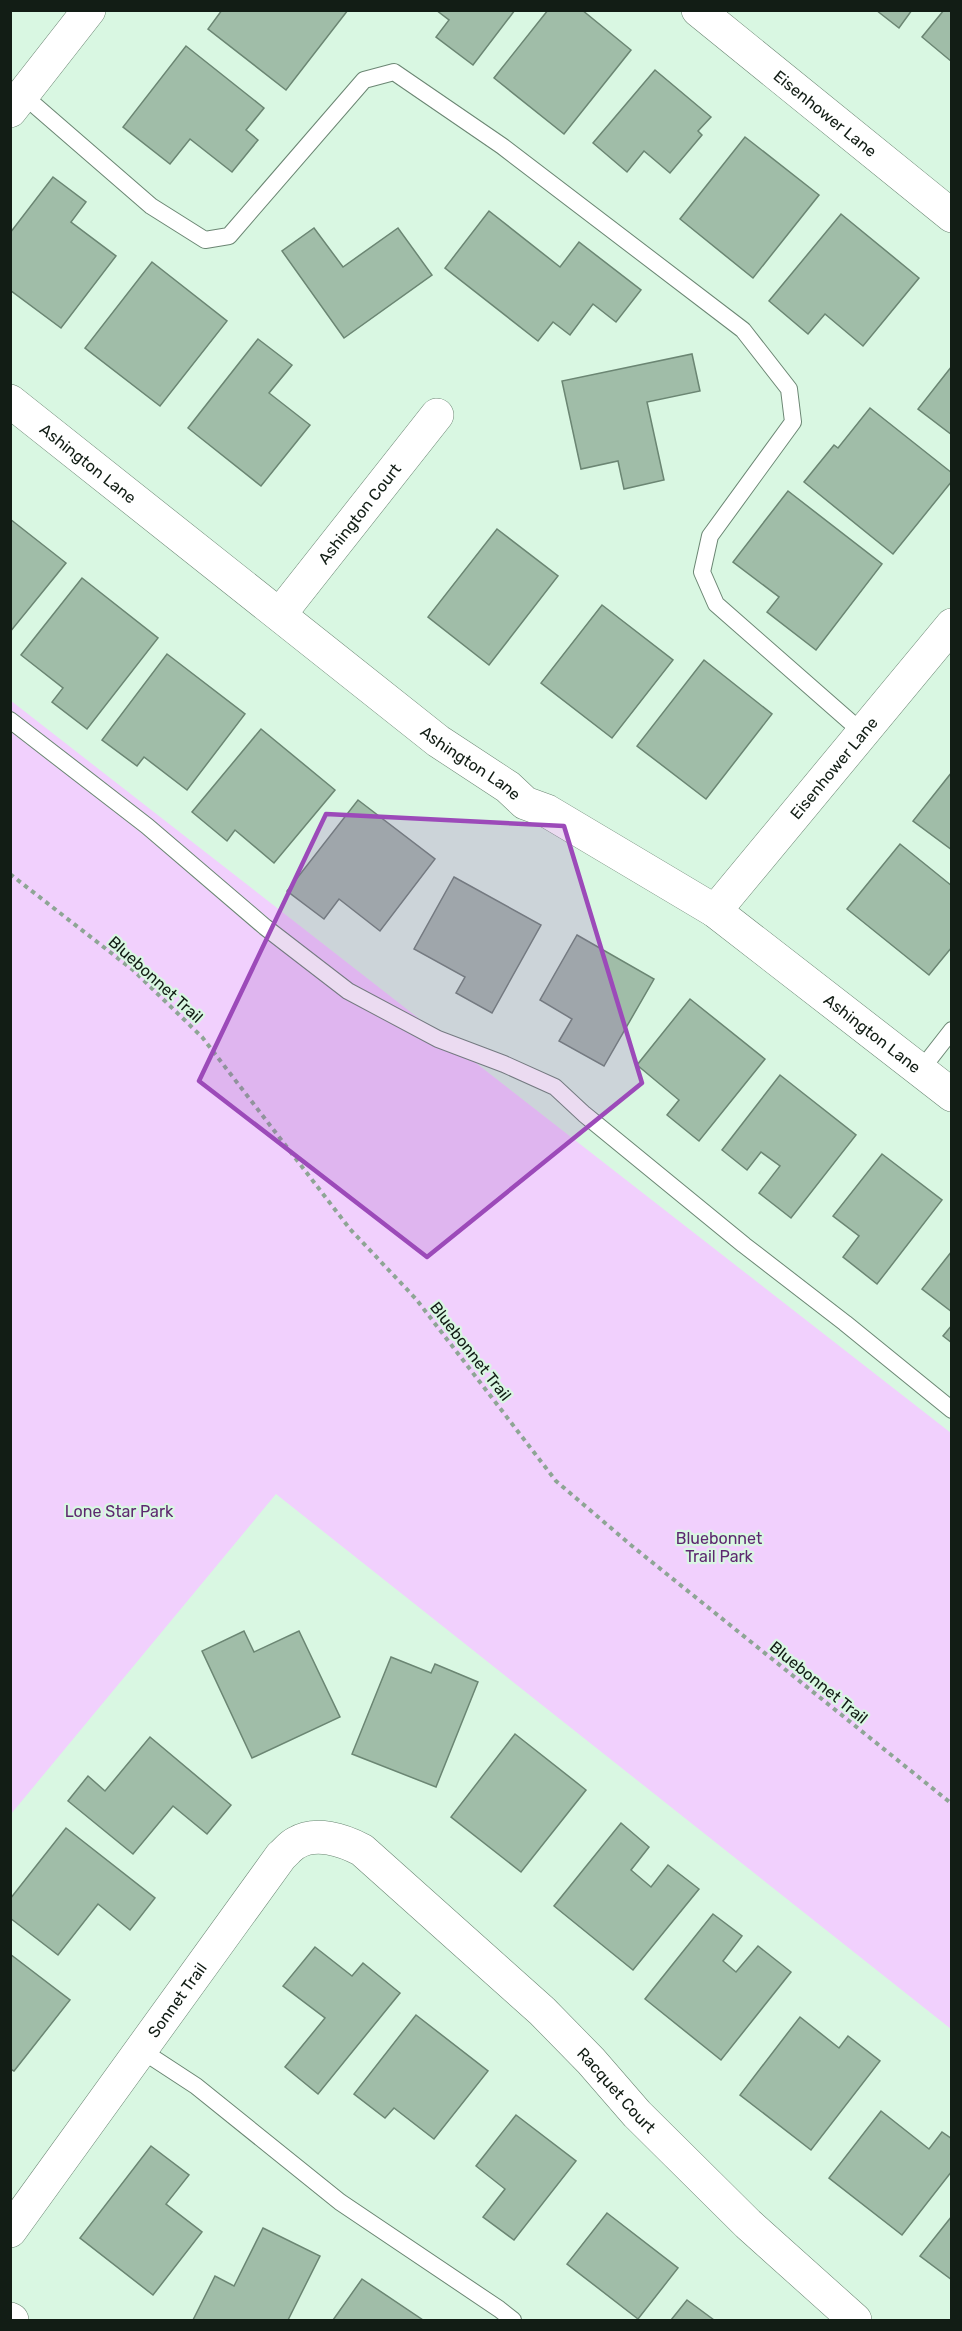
<svg xmlns="http://www.w3.org/2000/svg" width="962" height="2331" viewBox="0 0 962 2331" font-family="Rubik,sans-serif">
	<rect width="100%" height="100%" fill="#d9f7e2"/>
	<polygon fill="#f1d0fd" points="10,700 951,1433 951,2029 276,1494 11,1814"/>
	<g fill="#a0bda8" stroke="#6b8673" stroke-width="1.5">
		<polygon points="222,10 348,10 286,90 208,29"/>
		<polygon points="436,10 515,10 473,65 436,37 449,20"/>
		<polygon points="548,10 582,10 631,50 564,134 494,78"/>
		<polygon points="876,10 912,10 899,28"/>
		<polygon points="944,10 952,10 952,62 922,37"/>
		<polygon points="186,46 264,108 246,130 258,140 232,172 190,139 170,164 123,127"/>
		<polygon points="655,70 711,117 698,131 702,135 670,173 644,151 627,172 593,143"/>
		<polygon points="745,137 819,195 753,278 680,219"/>
		<polygon points="53,177 86,202 71,222 116,256 61,328 10,290 10,233"/>
		<polygon points="489,211 560,267 579,242 641,290 616,322 593,304 570,335 553,322 538,341 445,268"/>
		<polygon points="841,214 919,278 863,346 825,314 808,334 769,301"/>
		<polygon points="314,228 343,267 398,228 432,275 344,338 282,251"/>
		<polygon points="152,262 227,321 160,406 85,348"/>
		<polygon points="258,339 292,365 269,393 310,425 261,486 188,428"/>
		<polygon points="692,354 700,391 647,402 664,480 624,489 618,461 581,469 562,381"/>
		<polygon points="952,366 952,435 918,409"/>
		<polygon points="870,408 952,473 952,481 893,554 804,482 834,445 838,448"/>
		<polygon points="788,491 882,564 816,650 767,612 779,597 733,562"/>
		<polygon points="10,519 66,563 10,632"/>
		<polygon points="497,529 558,576 489,665 428,617"/>
		<polygon points="82,578 158,638 87,729 52,702 63,688 21,655"/>
		<polygon points="602,605 673,660 612,738 541,683"/>
		<polygon points="167,654 245,714 187,790 144,757 137,766 102,740"/>
		<polygon points="704,660 772,714 706,799 637,746"/>
		<polygon points="261,729 335,790 274,863 235,830 227,841 192,812"/>
		<polygon points="952,772 952,850 913,821"/>
		<polygon points="358,800 435,859 380,931 339,899 324,919 287,891"/>
		<polygon points="900,844 952,886 952,947 929,975 847,909"/>
		<polygon points="454,877 541,925 492,1013 456,993 465,977 414,949"/>
		<polygon points="577,935 654,979 604,1066 559,1041 572,1019 540,1000"/>
		<polygon points="690,999 765,1059 699,1141 667,1115 679,1100 637,1065"/>
		<polygon points="780,1075 856,1135 791,1218 759,1193 780,1166 761,1152 747,1170 722,1150"/>
		<polygon points="882,1154 942,1200 877,1284 843,1257 859,1236 833,1216"/>
		<polygon points="952,1251 952,1312 922,1289"/>
		<polygon points="952,1325 952,1343 943,1336"/>
		<polygon points="244,1631 254,1652 299,1631 340,1717 252,1758 202,1651"/>
		<polygon points="391,1657 431,1673 435,1664 478,1682 436,1787 352,1754"/>
		<polygon points="515,1734 586,1790 521,1872 451,1817"/>
		<polygon points="150,1737 231,1805 207,1834 173,1806 133,1854 68,1801 88,1776 105,1791"/>
		<polygon points="621,1823 649,1847 631,1870 651,1887 668,1865 699,1889 633,1970 554,1906"/>
		<polygon points="66,1828 155,1898 130,1930 98,1904 58,1955 10,1918 10,1899"/>
		<polygon points="713,1914 742,1936 723,1961 736,1972 758,1946 791,1972 721,2060 645,1999"/>
		<polygon points="315,1947 352,1976 363,1963 400,1993 318,2094 285,2067 325,2018 283,1986"/>
		<polygon points="10,1954 70,2000 14,2071 10,2069"/>
		<polygon points="416,2015 488,2071 434,2139 394,2108 385,2118 354,2094"/>
		<polygon points="800,2017 839,2048 848,2036 880,2061 811,2150 740,2095"/>
		<polygon points="881,2111 929,2149 942,2132 952,2139 952,2171 902,2235 829,2178"/>
		<polygon points="516,2115 576,2161 514,2240 483,2217 505,2189 476,2166"/>
		<polygon points="151,2146 189,2175 166,2204 202,2232 153,2295 80,2238"/>
		<polygon points="607,2213 678,2268 638,2319 567,2264"/>
		<polygon points="952,2216 952,2280 920,2256"/>
		<polygon points="263,2228 320,2256 288,2320 193,2320 215,2276 234,2286"/>
		<polygon points="362,2279 423,2320 333,2320"/>
		<polygon points="687,2300 714,2320 671,2320"/>
	</g>
	<g fill="none" stroke-linecap="round" stroke-linejoin="round">
		<g stroke="#6b8673" stroke-width="18">
			<g id="service">
				<polyline points="23,95 151,206 205,240 229,236 364,80 394,72 502,146 743,330 789,389 793,422 710,536 702,572 716,604 863,733"/>
				<polyline points="10,720 147,826 265,927 348,991 438,1039 504,1064 555,1087 584,1114 744,1245 845,1323 952,1410"/>
				<polyline points="920,1071 952,1030"/>
				<polyline points="141,2050 196,2086 340,2202 499,2309 513,2320"/>
			</g>
		</g>
		<g stroke="#6b8673" stroke-width="34">
			<g id="minor">
				<path id="s1" d="M698 10 952 216"/>
				<path id="s2" d="M10 401 438 741 508 787 525 803 547 811 715 911 952 1095"/>
				<path id="s3" d="M280 614 437 415"/>
				<path id="s4" d="M715 911 952 625"/>
				<path id="s5" d="M10 2231 281 1856C286 1852 290 1846 296 1843 316 1831 343 1840 362 1850L542 2011 591 2061 637 2114 748 2224 855 2320"/>
				<polyline points="10,2319 12,2320"/>
			</g>
		</g>
		<g stroke="#6b8673" stroke-width="34">
			<polyline id="tertiary" points="10,111 89,10"/>
		</g>
		<polyline stroke="#8ea595" stroke-width="4" stroke-dasharray="4.5 4.5" stroke-linecap="butt" points="10,874 133,970 202,1037 350,1229 416,1299 556,1481 632,1546 952,1804"/>
		<use href="#service" stroke="#fff" stroke-width="16"/>
		<use href="#minor" stroke="#fff" stroke-width="33"/>
		<use href="#tertiary" stroke="#fff" stroke-width="33"/>
	</g>
	<path fill="#9c4ab9" fill-opacity="0.2" stroke="#9c4ab9" stroke-width="4.5" stroke-linejoin="round" d="M326 814 564 826 642 1083 427 1257 199 1081Z"/>
	<g text-anchor="middle" stroke-width="4.5" stroke-linejoin="round" paint-order="stroke">
		<g font-size="16" fill="#121d15" stroke="#d9f7e2">
			<text dy="6" stroke="none"><textPath href="#s1" startOffset="164">Eisenhower Lane</textPath></text>
			<text dy="6" stroke="none"><textPath href="#s2" startOffset="100">Ashington Lane</textPath></text>
			<text dy="6" stroke="none"><textPath href="#s3" startOffset="128">Ashington Court</textPath></text>
			<text dy="6" stroke="none"><textPath href="#s2" startOffset="586">Ashington Lane</textPath></text>
			<text dy="6" stroke="none"><textPath href="#s4" startOffset="186">Eisenhower Lane</textPath></text>
			<text transform="translate(156 979) rotate(42)" y="6">Bluebonnet Trail</text>
			<text dy="6" stroke="none"><textPath href="#s2" startOffset="1072">Ashington Lane</textPath></text>
			<text transform="translate(471 1351) rotate(52)" y="6">Bluebonnet Trail</text>
			<text transform="translate(819 1682) rotate(39)" y="6">Bluebonnet Trail</text>
			<text dy="6" stroke="none"><textPath href="#s5" startOffset="285">Sonnet Trail</textPath></text>
			<text dy="6" stroke="none"><textPath href="#s5" startOffset="902">Racquet Court</textPath></text>
		</g>
		<g font-size="16" fill="#5d286f" stroke="#d9f7e2">
			<text x="119" y="1517">Lone Star Park</text>
			<text x="719" y="1544">Bluebonnet<tspan x="719" dy="18">Trail Park</tspan></text>
		</g>
	</g>
	<rect width="962" height="2331" fill="none" stroke="#121d15" stroke-width="24"/>
</svg>
